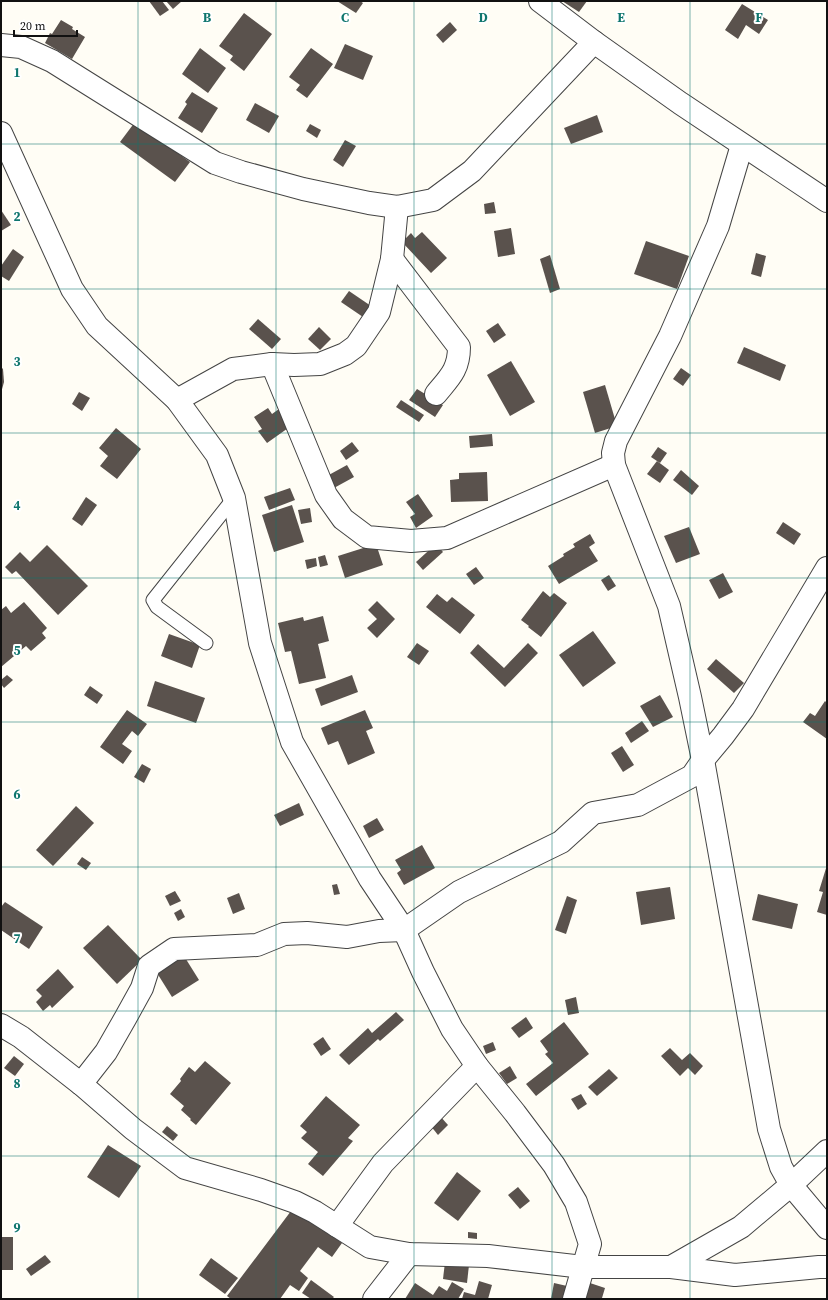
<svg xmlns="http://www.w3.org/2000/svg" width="828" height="1300" viewBox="0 0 828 1300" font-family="'Source Serif 4',serif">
	<rect width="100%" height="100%" fill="#fffdf5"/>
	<g fill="#5a524d">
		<polygon points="149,1 162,1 169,10 160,16"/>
		<polygon points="166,1 182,1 173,9"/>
		<polygon points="337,1 360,1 363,3 356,13"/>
		<polygon points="562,1 587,1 579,12"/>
		<polygon points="742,4 768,20 759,34 746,25 738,39 725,30"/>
		<polygon points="244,13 272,34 244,71 230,60 233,56 219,46"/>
		<polygon points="61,20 73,27 72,29 85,37 72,59 45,43 50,33 52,34"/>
		<polygon points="450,22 457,30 443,43 436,35"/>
		<polygon points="345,44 373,56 363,80 334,68"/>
		<polygon points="200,48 226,68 208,93 182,74"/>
		<polygon points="311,48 333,64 307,98 296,90 300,85 289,77"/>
		<polygon points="192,92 218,108 202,133 178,118 187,104 185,102"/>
		<polygon points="255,103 279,116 269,133 246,120"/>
		<polygon points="597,115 603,132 571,144 564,128"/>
		<polygon points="135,122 190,162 175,182 120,142"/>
		<polygon points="310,124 321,130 317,138 306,131"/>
		<polygon points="345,140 356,146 343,167 333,160"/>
		<polygon points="494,202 496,213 485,214 484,204"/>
		<polygon points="1,210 11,225 1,231"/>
		<polygon points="511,228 515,254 498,257 494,231"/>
		<polygon points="422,232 447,258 431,273 402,242 411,233 415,238"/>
		<polygon points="646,241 689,256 677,289 634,274"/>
		<polygon points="13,249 24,257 9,281 1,276 1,266"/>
		<polygon points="756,253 766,256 761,277 751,274"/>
		<polygon points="550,255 560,289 550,293 540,259"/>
		<polygon points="349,291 371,306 363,317 341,302"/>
		<polygon points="258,319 281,339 272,349 249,329"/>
		<polygon points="498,323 506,335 494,343 486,331"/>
		<polygon points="319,327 331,339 320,350 308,339"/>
		<polygon points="744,347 786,365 780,381 737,363"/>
		<polygon points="511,361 535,402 510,416 487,375"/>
		<polygon points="1,367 3,369 4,382 1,393"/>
		<polygon points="681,368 691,375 683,386 673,379"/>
		<polygon points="605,385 617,426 595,433 583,392"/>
		<polygon points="417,389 443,405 435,417 409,400"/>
		<polygon points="79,392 90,398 82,411 72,404"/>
		<polygon points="401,400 424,415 419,422 396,407"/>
		<polygon points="268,408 272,414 279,409 291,426 267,443 258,431 262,429 254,417"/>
		<polygon points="116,428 141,449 117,479 100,466 108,456 99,448"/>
		<polygon points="492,434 493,446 470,448 469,436"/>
		<polygon points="352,442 359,451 346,460 340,451"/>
		<polygon points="658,447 667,453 660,463 651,457"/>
		<polygon points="657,461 669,470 660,483 647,474"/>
		<polygon points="347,465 354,477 334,488 327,476"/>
		<polygon points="681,470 699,486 692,495 673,480"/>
		<polygon points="487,472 488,501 451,502 450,480 459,479 459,473"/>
		<polygon points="290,488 295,500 269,510 264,497"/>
		<polygon points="418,494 433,516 416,528 410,517 415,514 406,502"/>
		<polygon points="86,497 97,505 82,526 72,519"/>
		<polygon points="292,505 304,542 274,552 262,515"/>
		<polygon points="310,508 312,522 301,524 298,510"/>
		<polygon points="783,522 801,534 794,545 776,533"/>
		<polygon points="689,527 700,554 676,563 664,536"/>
		<polygon points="590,534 595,543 589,547 598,561 559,584 548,566 564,556 563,554 575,547 573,544"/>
		<polygon points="376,544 383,565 345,578 338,556"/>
		<polygon points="436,544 443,552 423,570 416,562"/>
		<polygon points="47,545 88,586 58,615 16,571 12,574 5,567 20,552 30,562"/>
		<polygon points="325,555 328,565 320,567 318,557"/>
		<polygon points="316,558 317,566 307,569 305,560"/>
		<polygon points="476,567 484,578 474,585 466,574"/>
		<polygon points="723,573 733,592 719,599 709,580"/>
		<polygon points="609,575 616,586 608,591 601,580"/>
		<polygon points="543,591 550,597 554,593 567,603 541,637 528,627 529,626 521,620"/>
		<polygon points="437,594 447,602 452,597 475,615 460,634 426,607"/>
		<polygon points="377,601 395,619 377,638 367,628 377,619 368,610"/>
		<polygon points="24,602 47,628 42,633 46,638 31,651 26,646 1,667 1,610 6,606 11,613"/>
		<polygon points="323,616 329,641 318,644 326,678 299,684 291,651 285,652 278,623 303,617 304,621"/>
		<polygon points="593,631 616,663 583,687 559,655"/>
		<polygon points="169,634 200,645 192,668 161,656"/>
		<polygon points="417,643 429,651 419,665 407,657"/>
		<polygon points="528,643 538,653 505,687 470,653 478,644 504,668"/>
		<polygon points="716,659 744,683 734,693 707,669"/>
		<polygon points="7,675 13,680 4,688 1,684 1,680"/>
		<polygon points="352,675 358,692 321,706 315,689"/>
		<polygon points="155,681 205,698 196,723 147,706"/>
		<polygon points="90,686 103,695 97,704 84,695"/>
		<polygon points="660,695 673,717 653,727 640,706"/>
		<polygon points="825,701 827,703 827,739 803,722 810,713 815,716"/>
		<polygon points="127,710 147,724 138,736 132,731 122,744 132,751 123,764 100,747"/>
		<polygon points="365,710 373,728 366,731 375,753 348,765 338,741 328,745 321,728"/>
		<polygon points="642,721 649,731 631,743 625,733"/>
		<polygon points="622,746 634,765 623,772 611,753"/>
		<polygon points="142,764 151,769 144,783 134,777"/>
		<polygon points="299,803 304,815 280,826 274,815"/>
		<polygon points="76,806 94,823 53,866 36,850"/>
		<polygon points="377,818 384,830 369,838 363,826"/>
		<polygon points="422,845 435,868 404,885 397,873 401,870 395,860"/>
		<polygon points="82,857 91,863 86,870 77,864"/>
		<polygon points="827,865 827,915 817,912 823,892 819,891"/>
		<polygon points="337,884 340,894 334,895 332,885"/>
		<polygon points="670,887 675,919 641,925 636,892"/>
		<polygon points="175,891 181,901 170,906 165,896"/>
		<polygon points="239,893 245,909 233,914 227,898"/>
		<polygon points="758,894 798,904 792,929 752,920"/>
		<polygon points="567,896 577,900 566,934 555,930"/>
		<polygon points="5,902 43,927 29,949 1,930 1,907"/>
		<polygon points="181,909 185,917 178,921 174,913"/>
		<polygon points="108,925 142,960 117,984 83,948"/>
		<polygon points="184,956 199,980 172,997 157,973"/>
		<polygon points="58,969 74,987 52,1008 50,1005 43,1011 36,1002 42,996 36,990"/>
		<polygon points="576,997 579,1013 568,1015 565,1000"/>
		<polygon points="396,1012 404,1020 380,1041 378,1039 349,1065 339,1055 368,1028 372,1033"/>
		<polygon points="526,1017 533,1028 519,1038 511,1028"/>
		<polygon points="564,1022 589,1054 536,1096 526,1084 553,1063 545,1054 548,1052 540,1041"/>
		<polygon points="323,1037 331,1049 321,1056 313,1044"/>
		<polygon points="493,1042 496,1050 486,1054 483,1046"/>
		<polygon points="670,1048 682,1060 690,1053 703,1066 695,1075 688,1068 680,1076 661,1056"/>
		<polygon points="14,1056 24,1064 15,1076 4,1068"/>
		<polygon points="205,1061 231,1083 196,1125 190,1120 191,1119 181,1110 184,1106 170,1094 181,1081 180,1079 189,1067 195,1072"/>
		<polygon points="510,1066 517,1078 507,1084 499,1073"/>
		<polygon points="609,1069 618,1078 597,1096 588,1087"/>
		<polygon points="581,1094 587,1104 578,1110 571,1099"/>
		<polygon points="326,1096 360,1125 348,1138 353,1141 323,1176 308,1164 318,1152 301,1138 307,1132 300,1126"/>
		<polygon points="440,1116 448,1125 438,1135 430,1125"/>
		<polygon points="167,1126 178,1135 173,1141 162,1132"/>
		<polygon points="108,1145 141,1166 119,1198 87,1177"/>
		<polygon points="457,1172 481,1191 458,1221 434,1203"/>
		<polygon points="518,1187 530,1201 520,1209 508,1195"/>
		<polygon points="294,1207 342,1243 332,1257 318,1247 300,1271 308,1278 299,1291 290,1285 280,1299 231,1299 227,1296"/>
		<polygon points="468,1232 477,1233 477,1239 468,1238"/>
		<rect x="1" y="1237" width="12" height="33"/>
		<polygon points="45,1255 51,1262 31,1276 26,1269"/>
		<polygon points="211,1258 238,1278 225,1294 199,1275"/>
		<polygon points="445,1262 469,1265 467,1283 443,1279"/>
		<polygon points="311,1280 334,1297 332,1299 311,1299 302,1293"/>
		<polygon points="479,1281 492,1285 488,1299 462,1299 464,1292 475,1295"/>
		<polygon points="452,1282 464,1289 458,1299 405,1299 415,1283 433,1295 439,1286 447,1291"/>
		<polygon points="587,1282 605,1288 602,1298 605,1299 581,1299"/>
		<polygon points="554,1283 567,1286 564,1299 551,1299"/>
	</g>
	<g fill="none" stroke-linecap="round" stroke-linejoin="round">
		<g stroke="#444" stroke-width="15">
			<polyline id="lane" points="206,643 157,607 153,600 234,498"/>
		</g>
		<g stroke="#444" stroke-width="24">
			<g id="street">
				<polyline points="540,1 594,42 680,103 827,201"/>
				<polyline points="1,45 21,47 52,61 215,163 241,172 303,189 369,203 397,207 433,200 472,171 594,42"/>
				<polyline points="1,133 72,289 97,326 177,400 217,455 234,498 260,643 292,742 370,879 404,930 423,972 452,1029 477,1066 515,1113 554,1165 576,1202 590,1244 574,1299"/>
				<polyline points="742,145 718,226 670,336 616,441 613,453 614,465 669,606 690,697 703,760 769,1129 781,1167 791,1185 827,1228"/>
				<path d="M392 259 459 347C459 370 449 378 436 394"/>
				<polyline points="272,364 326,495 343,519 367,537 411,541 447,538 614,465"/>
				<polyline points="177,400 233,369 272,364 294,365 320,364 345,354 356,346 379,312 392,259 397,207"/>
				<polyline points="1,1025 21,1037 81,1084 133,1129 185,1168 261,1190 295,1202 315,1212 370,1247 409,1254 488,1256 583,1267 671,1267 741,1227 791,1185 827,1151"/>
				<polyline points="81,1084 106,1052 126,1017 142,988 149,966 174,949 257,945 284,934 307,933 347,937 379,931 404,930 459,892 561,842 593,813 638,805 692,776 703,760 723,736 743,709 827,568"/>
				<polyline points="337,1226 383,1163 477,1066"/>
				<polyline points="671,1267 735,1275 819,1267 827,1267"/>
				<polyline points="374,1299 409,1254"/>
			</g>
		</g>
		<use href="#lane" stroke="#fff" stroke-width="13"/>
		<use href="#street" stroke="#fff" stroke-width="22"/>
	</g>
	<path fill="none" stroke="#0f766e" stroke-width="1" stroke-opacity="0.55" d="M138 1V1299M276 1V1299M414 1V1299M552 1V1299M690 1V1299M1 144H827M1 289H827M1 433H827M1 578H827M1 722H827M1 867H827M1 1011H827M1 1156H827"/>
	<g font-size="13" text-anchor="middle" font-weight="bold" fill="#0f766e" stroke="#fff" stroke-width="4" stroke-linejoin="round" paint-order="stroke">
		<text x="207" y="22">B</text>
		<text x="345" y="22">C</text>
		<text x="483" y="22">D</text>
		<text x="621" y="22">E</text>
		<text x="759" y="22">F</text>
		<text x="17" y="77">1</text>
		<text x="17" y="221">2</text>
		<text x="17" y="366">3</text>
		<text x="17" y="510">4</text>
		<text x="17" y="655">5</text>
		<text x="17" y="799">6</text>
		<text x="17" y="943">7</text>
		<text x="17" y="1088">8</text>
		<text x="17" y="1232">9</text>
	</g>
	<rect width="828" height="1300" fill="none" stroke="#111111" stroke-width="4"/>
	<path d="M14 30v6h63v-6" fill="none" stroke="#111111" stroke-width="2"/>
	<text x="20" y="30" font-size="12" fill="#111111" stroke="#ffffff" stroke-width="3" paint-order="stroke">20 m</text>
</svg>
